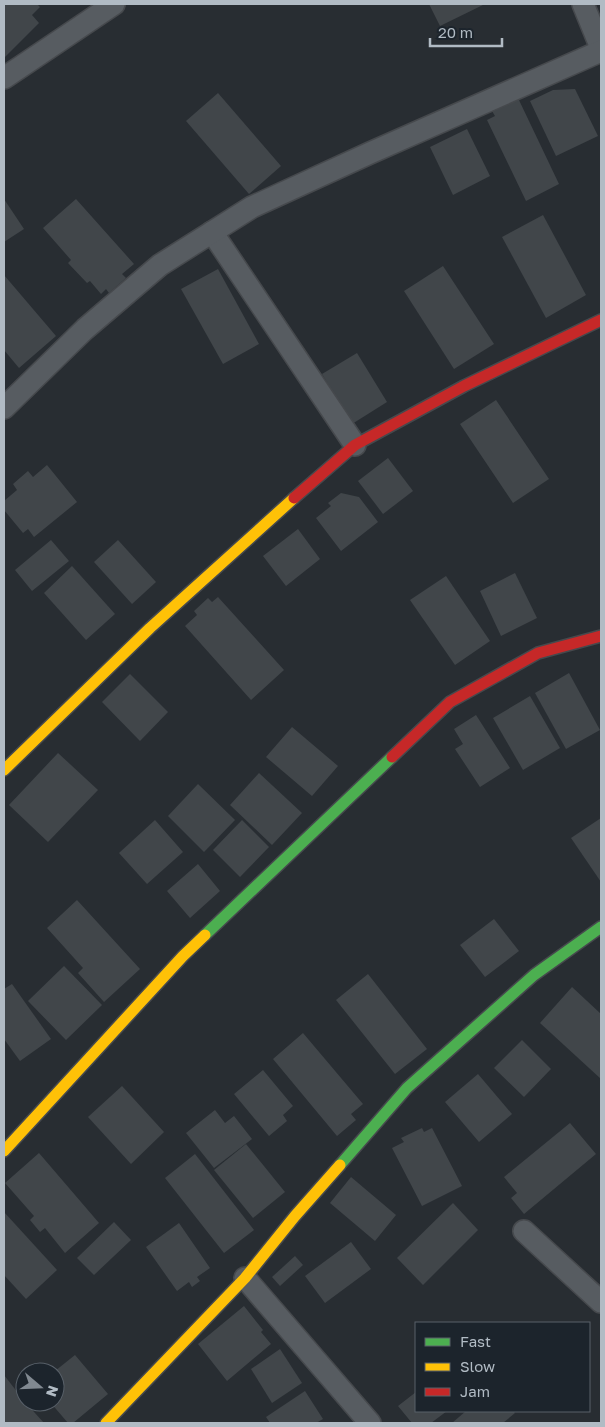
<svg xmlns="http://www.w3.org/2000/svg" width="605" height="1427" viewBox="0 0 605 1427" font-family="'Golos Text',sans-serif">
	<rect width="100%" height="100%" fill="#282d32"/>
	<g fill="#41464a">
		<polygon points="4,4 37,4 40,7 32,15 39,23 4,58"/>
		<polygon points="429,4 485,4 440,26"/>
		<polygon points="575,89 598,136 556,156 530,101 553,90"/>
		<polygon points="218,93 281,166 249,194 186,121"/>
		<polygon points="518,98 559,184 526,201 487,120 495,116 492,111"/>
		<polygon points="467,129 490,176 453,195 430,147"/>
		<polygon points="4,199 24,229 4,242"/>
		<polygon points="76,199 134,264 122,274 126,278 109,293 106,289 101,294 90,281 87,283 68,263 71,260 43,228"/>
		<polygon points="543,215 586,295 546,318 502,237"/>
		<polygon points="443,266 494,344 454,369 404,291"/>
		<polygon points="218,269 259,344 223,364 181,289"/>
		<polygon points="4,275 56,336 19,368 4,350"/>
		<polygon points="357,353 387,402 352,424 322,374"/>
		<polygon points="496,400 549,479 513,503 460,424"/>
		<polygon points="388,458 413,491 383,514 358,481"/>
		<polygon points="47,465 77,502 34,537 28,529 23,533 4,510 4,501 17,490 13,484 28,471 33,477"/>
		<polygon points="341,493 359,497 378,522 341,551 316,518 331,506 328,503"/>
		<polygon points="298,529 320,559 286,586 263,556"/>
		<polygon points="51,540 69,561 32,591 15,570"/>
		<polygon points="118,540 156,582 132,604 94,562"/>
		<polygon points="72,566 115,614 86,640 44,593"/>
		<polygon points="515,573 537,618 501,636 480,591"/>
		<polygon points="446,576 490,641 455,665 410,600"/>
		<polygon points="218,597 284,670 251,700 185,626 197,615 194,611 208,598 212,602"/>
		<polygon points="569,673 600,730 566,749 535,693"/>
		<polygon points="130,674 168,712 140,741 102,702"/>
		<polygon points="530,696 560,748 523,770 493,718"/>
		<polygon points="476,715 510,768 480,787 455,749 463,744 454,729"/>
		<polygon points="292,727 338,766 312,796 266,757"/>
		<polygon points="58,753 98,790 48,842 9,805"/>
		<polygon points="259,773 302,813 272,845 230,805"/>
		<polygon points="198,784 235,820 204,852 168,816"/>
		<polygon points="601,818 601,882 571,838"/>
		<polygon points="155,820 183,852 147,884 119,853"/>
		<polygon points="242,820 269,847 240,877 213,850"/>
		<polygon points="198,864 220,891 190,918 167,891"/>
		<polygon points="77,900 140,969 104,1002 78,973 83,968 47,928"/>
		<polygon points="494,919 519,951 485,977 460,945"/>
		<polygon points="64,966 102,1005 66,1040 28,1001"/>
		<polygon points="368,974 427,1049 395,1074 336,1000"/>
		<polygon points="12,984 51,1039 20,1061 4,1039 4,989"/>
		<polygon points="572,987 601,1014 601,1079 540,1023"/>
		<polygon points="303,1033 363,1104 351,1114 356,1120 337,1136 273,1059"/>
		<polygon points="522,1040 551,1069 524,1097 494,1068"/>
		<polygon points="263,1070 293,1106 283,1115 287,1121 269,1136 234,1094"/>
		<polygon points="478,1074 512,1114 479,1142 445,1102"/>
		<polygon points="122,1086 164,1132 131,1164 88,1117"/>
		<polygon points="215,1110 225,1123 234,1116 252,1139 214,1168 186,1133"/>
		<polygon points="570,1123 596,1154 524,1214 511,1198 517,1193 504,1177"/>
		<polygon points="422,1128 424,1132 432,1128 462,1186 422,1206 392,1148 404,1142 401,1138"/>
		<polygon points="246,1144 285,1192 253,1218 214,1170"/>
		<polygon points="39,1153 99,1223 65,1253 45,1228 40,1232 30,1220 34,1216 5,1183"/>
		<polygon points="195,1154 254,1230 224,1253 165,1178"/>
		<polygon points="351,1177 396,1215 375,1241 330,1203"/>
		<polygon points="453,1203 478,1230 423,1285 397,1258"/>
		<polygon points="4,1212 57,1270 26,1299 4,1275"/>
		<polygon points="114,1222 131,1240 94,1275 77,1258"/>
		<polygon points="179,1223 210,1268 197,1277 200,1281 192,1287 189,1282 177,1291 146,1247"/>
		<polygon points="351,1242 371,1269 325,1303 305,1276"/>
		<polygon points="295,1256 303,1265 280,1286 272,1277"/>
		<polygon points="244,1306 263,1330 261,1332 271,1344 227,1381 198,1344"/>
		<polygon points="280,1349 302,1383 272,1403 251,1369"/>
		<polygon points="75,1355 108,1394 73,1423 68,1423 50,1402 55,1402 55,1371"/>
		<polygon points="4,1375 25,1402 44,1423 4,1423"/>
		<polygon points="305,1391 323,1419 316,1423 270,1423 266,1417"/>
		<polygon points="416,1392 416,1411 447,1411 431,1423 412,1423 398,1406"/>
		<polygon points="466,1411 513,1411 515,1413 503,1423 452,1423"/>
	</g>
	<g fill="none" stroke-linecap="round" stroke-linejoin="round">
		<g stroke="#46494d" stroke-width="24">
			<g id="street">
				<polyline points="583,4 601,48"/>
				<polyline points="4,78 114,4"/>
				<polyline points="212,232 355,445"/>
				<polyline points="4,408 85,329 160,265 252,207 370,153 601,51"/>
				<polyline points="524,1231 601,1302"/>
				<polyline points="245,1278 370,1423"/>
			</g>
		</g>
		<g stroke="#46494d" stroke-width="14">
			<g id="fast">
				<polyline points="205,935 392,757"/>
				<polyline points="340,1165 407,1088 534,975 601,927"/>
			</g>
		</g>
		<g stroke="#46494d" stroke-width="14">
			<g id="slow">
				<polyline points="4,770 150,628 294,498"/>
				<polyline points="4,1151 183,956 205,935"/>
				<polyline points="106,1423 245,1278 295,1216 340,1165"/>
			</g>
		</g>
		<g stroke="#46494d" stroke-width="14">
			<g id="jam">
				<polyline points="294,498 355,445 464,386 601,320"/>
				<polyline points="392,757 450,702 538,653 601,636"/>
			</g>
		</g>
		<use href="#street" stroke="#575c61" stroke-width="21"/>
		<use href="#fast" stroke="#4caf50" stroke-width="11"/>
		<use href="#slow" stroke="#ffc107" stroke-width="11"/>
		<use href="#jam" stroke="#c62828" stroke-width="11"/>
	</g>
	<rect width="605" height="1427" fill="none" stroke="#b1bbc4" stroke-width="10"/>
	<rect x="415" y="1322" width="175" height="90" fill="#1c242c" stroke="#586069"/>
	<rect x="425" y="1338" width="25" height="8" fill="#4caf50" stroke="#586069"/>
	<text x="460" y="1347" font-size="15" fill="#b1bbc4">Fast</text>
	<rect x="425" y="1363" width="25" height="8" fill="#ffc107" stroke="#586069"/>
	<text x="460" y="1372" font-size="15" fill="#b1bbc4">Slow</text>
	<rect x="425" y="1388" width="25" height="8" fill="#c62828" stroke="#586069"/>
	<text x="460" y="1397" font-size="15" fill="#b1bbc4">Jam</text>
	<g transform="translate(40 1387) rotate(109)"><circle r="24" fill="#1c242c" stroke="#586069"/>
	<path d="M0-4L9 19L0 12L-9 19Z" fill="#818991"/>
	<text y="-8" font-size="14" font-weight="bold" text-anchor="middle" fill="#b1bbc4">N</text>
	</g>
	<path d="M430 38v8h72v-8" fill="none" stroke="#b1bbc4" stroke-width="2.5"/>
	<text x="438" y="38" font-size="15" fill="#b1bbc4" stroke="#1c242c" stroke-width="4" paint-order="stroke">20 m</text>
</svg>
